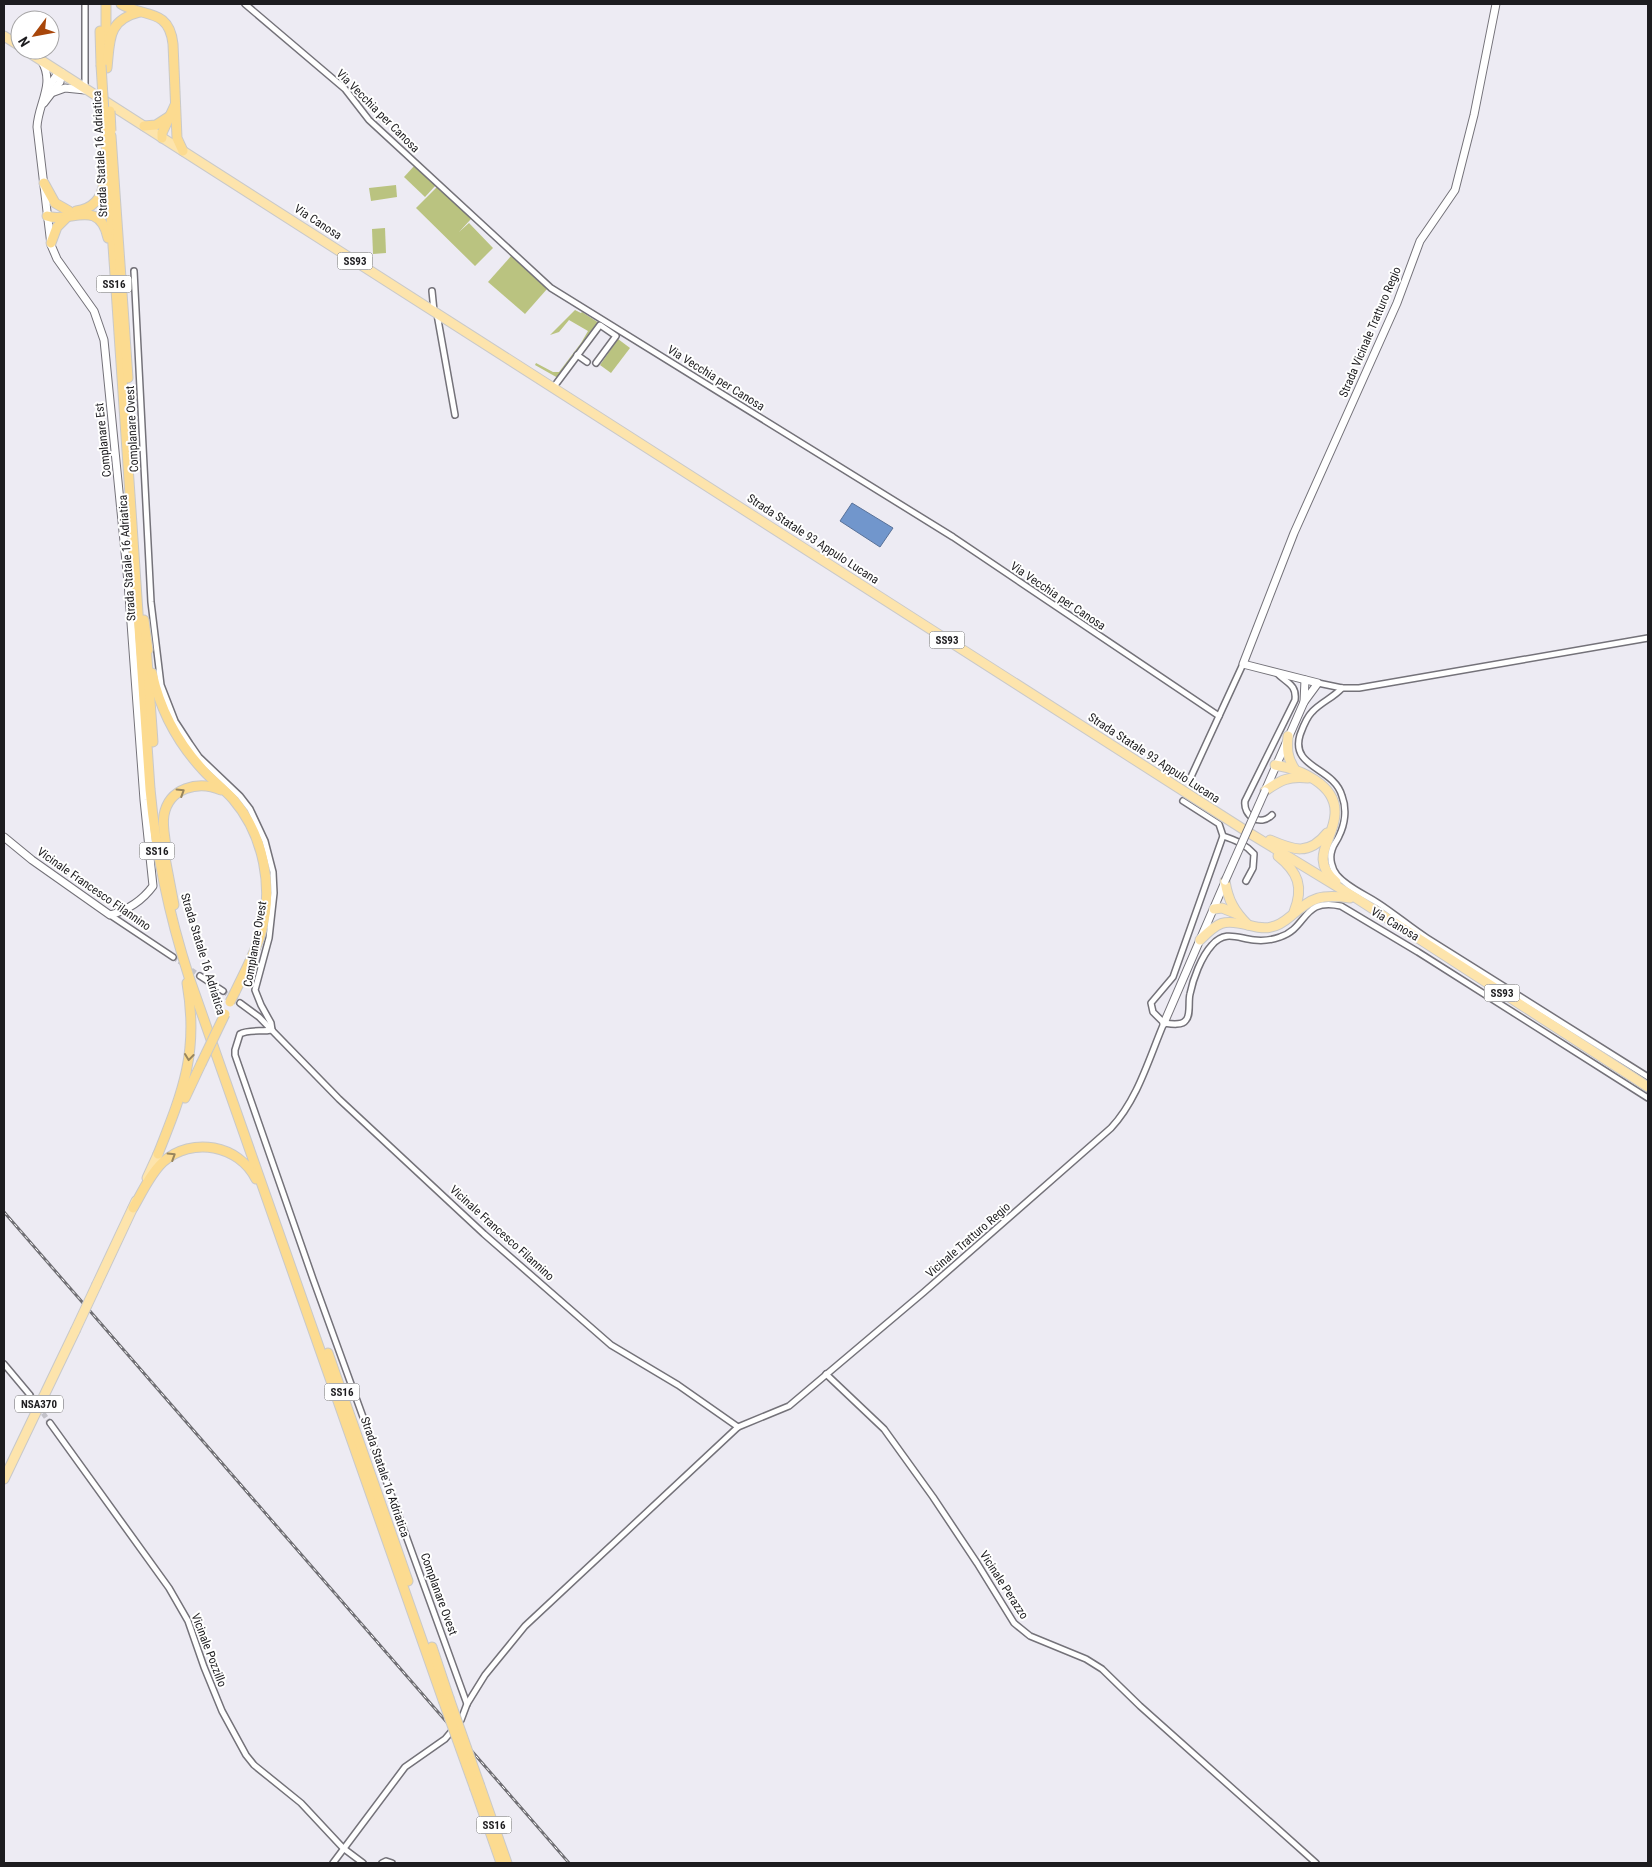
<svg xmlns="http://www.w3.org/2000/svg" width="1652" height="1867" viewBox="0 0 1652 1867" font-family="'Roboto Condensed',sans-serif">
	<rect width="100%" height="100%" fill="#edebf3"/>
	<g fill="#bac380">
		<polygon points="415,165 436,185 425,197 404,177"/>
		<polygon points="396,185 397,197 371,201 369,188"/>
		<polygon points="438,186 471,219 459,232 469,223 493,248 475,266 416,208"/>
		<polygon points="385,228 386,253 373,254 372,229"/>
		<polygon points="511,256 547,289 525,314 488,282"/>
		<polygon points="575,310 581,313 582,312 599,323 558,378 535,365 536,363 553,372 559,372 581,343 588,331 569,320 559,332 550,335"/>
		<polygon points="618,339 630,348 611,373 600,365"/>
	</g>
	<polygon fill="#7196cc" stroke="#587198" points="852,503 893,528 880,547 840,521"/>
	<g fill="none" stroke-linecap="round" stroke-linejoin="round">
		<g stroke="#c3c2c9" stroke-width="5" stroke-dasharray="5 2.5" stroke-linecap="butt">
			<polyline points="173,957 200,976"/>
			<polyline points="223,991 240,1003"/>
			<polyline points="30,1395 50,1423"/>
		</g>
		<g stroke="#747279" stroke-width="8">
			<g id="minor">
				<polyline points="245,4 345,89 369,120 551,288 953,537 1219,716"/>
				<polyline points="85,88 85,4"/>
				<polyline points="134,271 151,602 161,685 175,721 190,744 199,757 240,796 250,809 265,841 273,872 274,893 269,938 255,990 261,1005 271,1023 272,1030"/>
				<polyline points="432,291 434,311"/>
				<polyline points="437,314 455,415"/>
				<polyline points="577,355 587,362"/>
				<polyline points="553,388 600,325 616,336 596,363"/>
				<polyline points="1318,683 1342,688 1359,688 1648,638"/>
				<path d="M1342 688C1333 698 1321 702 1312 712 1306 718 1303 727 1300 735 1290 768 1334 767 1342 796 1347 809 1345 824 1339 836 1337 841 1333 845 1332 850 1329 858 1332 869 1337 875 1347 887 1364 894 1378 903 1395 914 1410 927 1427 938L1648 1077"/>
				<polyline points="1190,779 1243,664"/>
				<path d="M1272 815C1260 827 1243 816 1245 801L1295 700C1297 684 1286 683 1277 673"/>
				<path d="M1223 836C1235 840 1245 844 1254 854L1253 868 1246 881"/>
				<polyline points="110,915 173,957"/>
				<polyline points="200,976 223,991"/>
				<polyline points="240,1003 259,1017 339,1099 484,1234 611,1345 678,1385 738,1427"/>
				<path d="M1164 1023C1171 1024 1182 1026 1186 1020 1191 1015 1188 1001 1190 994 1193 979 1201 957 1212 945 1225 930 1237 938 1254 940 1263 941 1272 940 1280 937 1308 928 1302 897 1341 906L1418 952 1648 1098"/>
				<polyline points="1164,1023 1153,1012 1151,1003 1173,977 1223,836 1219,824 1183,801"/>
				<path d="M272 1030C262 1032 248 1029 240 1034L235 1050V1055L313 1279 467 1704"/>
				<polyline points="4,1364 30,1395"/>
				<polyline points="826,1374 884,1429 933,1497 977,1563 1014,1623 1030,1636 1086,1659 1102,1669 1140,1706 1316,1863"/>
				<polyline points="50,1423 169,1588 188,1621 204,1667 222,1711 246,1755 254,1765 301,1803 343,1848 363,1863"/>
				<path d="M333 1863 405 1767 445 1739 461 1720 467 1704 485 1675 525 1626 738 1427 789 1406 924 1292 1111 1128C1138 1099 1149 1058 1164 1023"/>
				<polyline points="382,1863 386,1861 392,1863"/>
			</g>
		</g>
		<g stroke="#747279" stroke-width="9">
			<g id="tertiary">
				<polyline points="48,88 56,76 62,73"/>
				<polyline points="54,92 65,88 85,90"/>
				<polyline points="44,103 60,82 62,73"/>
				<polyline points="1304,702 1305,680"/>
				<polyline points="1265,791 1304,702 1318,683 1243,664 1294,533 1397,303 1420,241 1455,190 1474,115 1496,4"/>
				<path d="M4 837 32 860 110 915C128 910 142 901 153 886L144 800 128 582 104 340 94 311 57 259 51 245 37 127C38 103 56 84 41 60"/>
				<polyline points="1164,1023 1225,882"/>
			</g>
		</g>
		<g stroke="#c9c9c9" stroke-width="11">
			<g id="primary">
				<polyline points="4,36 20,46"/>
				<polyline points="25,50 1246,831 1356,898 1648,1087"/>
				<path d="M1288 736C1287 749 1287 757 1294 768"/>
				<path d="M1275 765C1299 769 1337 784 1335 814 1334 840 1308 858 1336 882"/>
				<path d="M1265 791C1281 780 1288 776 1308 778"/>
				<path d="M1270 840C1293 850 1309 856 1327 833"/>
				<path d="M1278 856C1298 872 1304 887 1294 912"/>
				<path d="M1225 881C1228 900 1234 911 1248 925"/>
				<polyline points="1214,909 1222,908 1237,914"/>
				<path d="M1200 940C1218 922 1223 919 1248 925 1256 927 1263 929 1271 927 1278 926 1285 921 1291 916 1312 897 1321 894 1350 898"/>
				<polyline points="147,1178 158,1154"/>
				<polyline points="97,1284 136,1201"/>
				<polyline points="4,1479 75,1331"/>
			</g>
		</g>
		<g stroke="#c9c9c9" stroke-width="11">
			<g id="trunk">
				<polyline points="106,4 106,40"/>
				<path d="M121 4C143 18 169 7 173 44L177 138 183 151"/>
				<polyline points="100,31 101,65"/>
				<path d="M107 68C110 40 107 20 140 12"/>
				<polyline points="144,126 156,125 170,116"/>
				<path d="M105 128 150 789C156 854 169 915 189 977L443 1700"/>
				<polyline points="111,136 128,378"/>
				<polyline points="162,138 162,133 175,105"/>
				<polyline points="44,183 55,203 69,211"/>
				<path d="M76 211C92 209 102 199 104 182"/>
				<path d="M47 216C69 224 99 197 108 238"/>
				<polyline points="51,243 57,227 67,217"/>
				<polyline points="144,620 148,650"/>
				<polyline points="146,645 153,742"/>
				<path d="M152 673C160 709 178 743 203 770 212 780 224 789 233 799 264 835 274 888 261 933 255 953 244 973 235 992"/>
				<polyline points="162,842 174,905"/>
				<path d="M166 847C165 837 162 825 164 815 169 788 198 780 221 790"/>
				<polyline points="185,1098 201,1064"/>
				<path d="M158 1154C183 1091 199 1052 187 983"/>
				<path d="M133 1208C142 1193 150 1174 163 1162 192 1136 239 1145 256 1179"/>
				<polyline points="328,1353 408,1581"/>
				<polyline points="432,1647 449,1698"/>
				<polyline points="480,1786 507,1863"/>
				<polyline points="475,1789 501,1863"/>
			</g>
		</g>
		<use href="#minor" stroke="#fff" stroke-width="5"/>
		<use href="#tertiary" stroke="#fff" stroke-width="7"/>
		<use href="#primary" stroke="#fde4ac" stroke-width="9"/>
		<use href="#trunk" stroke="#fcdb90" stroke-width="9"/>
		<g stroke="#706f74" stroke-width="3">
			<polyline id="rail" points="4,1212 569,1863"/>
		</g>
		<use href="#rail" stroke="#fff" stroke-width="1" stroke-dasharray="4" stroke-linecap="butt"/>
		<g stroke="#747279" stroke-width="9" stroke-linecap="butt">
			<polyline id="tertiary-bridge" points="1225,881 1265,791"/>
		</g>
		<g stroke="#c9c9c9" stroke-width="11" stroke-linecap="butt">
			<polyline id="primary-bridge" points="75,1331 97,1284"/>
		</g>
		<g stroke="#c9c9c9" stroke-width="11" stroke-linecap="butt">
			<g id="trunk-bridge">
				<polyline points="101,65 105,128"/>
				<polyline points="110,111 111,131"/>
				<polyline points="230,1002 235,992"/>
				<polyline points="201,1064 225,1014"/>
				<polyline points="449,1698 480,1786"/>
				<polyline points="443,1700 475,1789"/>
			</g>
		</g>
		<use href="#tertiary-bridge" stroke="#fff" stroke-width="7"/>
		<use href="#primary-bridge" stroke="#fde4ac" stroke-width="9"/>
		<use href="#trunk-bridge" stroke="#fcdb90" stroke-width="9"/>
	</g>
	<defs><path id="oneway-chevron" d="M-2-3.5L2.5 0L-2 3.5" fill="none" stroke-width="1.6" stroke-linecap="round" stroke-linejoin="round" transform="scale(1.25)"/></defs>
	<g stroke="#98855d">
		<use href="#oneway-chevron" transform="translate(181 792) rotate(-32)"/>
		<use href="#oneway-chevron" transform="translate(189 1057) rotate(97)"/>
		<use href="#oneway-chevron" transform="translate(172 1156) rotate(-32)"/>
	</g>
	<g text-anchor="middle" stroke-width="4" stroke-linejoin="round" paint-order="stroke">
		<g fill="#fff" stroke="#616062" stroke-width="1">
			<rect x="337.5" y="252.5" width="35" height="17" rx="4"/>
			<rect x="96.5" y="275.5" width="35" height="17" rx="4"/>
			<rect x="929.5" y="631.5" width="35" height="17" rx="4"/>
			<rect x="139.5" y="842.5" width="35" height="17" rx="4"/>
			<rect x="1484.5" y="984.5" width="35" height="17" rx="4"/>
			<rect x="324.5" y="1383.5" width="35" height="17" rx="4"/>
			<rect x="15" y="1395.5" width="48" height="17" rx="4"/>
			<rect x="476.5" y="1816.5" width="35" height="17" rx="4"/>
		</g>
		<g font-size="11" font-weight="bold" fill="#1d1c1f">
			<text x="355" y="265">SS93</text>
			<text x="114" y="288">SS16</text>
			<text x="947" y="644">SS93</text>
			<text x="157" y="855">SS16</text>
			<text x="1502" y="997">SS93</text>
			<text x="342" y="1396">SS16</text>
			<text x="39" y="1408">NSA370</text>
			<text x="494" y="1829">SS16</text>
		</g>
		<g font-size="12" fill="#1d1c1f" stroke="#fff">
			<text transform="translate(378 111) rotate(45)" y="4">Via Vecchia per Canosa</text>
			<text transform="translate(100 154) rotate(-93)" y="4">Strada Statale 16 Adriatica</text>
			<text transform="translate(318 222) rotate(33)" y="4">Via Canosa</text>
			<text transform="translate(1370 332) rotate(-67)" y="4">Strada Vicinale Tratturo Regio</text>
			<text transform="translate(716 378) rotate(32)" y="4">Via Vecchia per Canosa</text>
			<text transform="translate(132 429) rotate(-93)" y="4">Complanare Ovest</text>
			<text transform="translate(103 440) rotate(-96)" y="4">Complanare Est</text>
			<text transform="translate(813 539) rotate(33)" y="4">Strada Statale 93 Appulo Lucana</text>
			<text transform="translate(127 558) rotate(-94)" y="4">Strada Statale 16 Adriatica</text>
			<text transform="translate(1058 596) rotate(34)" y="4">Via Vecchia per Canosa</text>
			<text transform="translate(1154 758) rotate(33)" y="4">Strada Statale 93 Appulo Lucana</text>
			<text transform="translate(94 889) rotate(35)" y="4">Vicinale Francesco Filannino</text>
			<text transform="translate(1395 924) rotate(31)" y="4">Via Canosa</text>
			<text transform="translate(255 944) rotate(-80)" y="4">Complanare Ovest</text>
			<text transform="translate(203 954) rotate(73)" y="4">Strada Statale 16 Adriatica</text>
			<text transform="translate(502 1233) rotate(42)" y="4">Vicinale Francesco Filannino</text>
			<text transform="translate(968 1240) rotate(-41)" y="4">Vicinale Tratturo Regio</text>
			<text transform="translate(385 1477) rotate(71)" y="4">Strada Statale 16 Adriatica</text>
			<text transform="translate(1004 1585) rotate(57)" y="4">Vicinale Perazzo</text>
			<text transform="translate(439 1594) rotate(70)" y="4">Complanare Ovest</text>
			<text transform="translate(209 1650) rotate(69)" y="4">Vicinale Pozzillo</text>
		</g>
	</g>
	<rect width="1652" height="1867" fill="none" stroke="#1d1c1f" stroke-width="10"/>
	<g transform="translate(35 35) rotate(238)"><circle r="24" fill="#ffffff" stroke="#a5a4a5"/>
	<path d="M0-4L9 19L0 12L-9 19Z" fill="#a8460a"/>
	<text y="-8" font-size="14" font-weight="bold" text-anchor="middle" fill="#1d1c1f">N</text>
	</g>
</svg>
